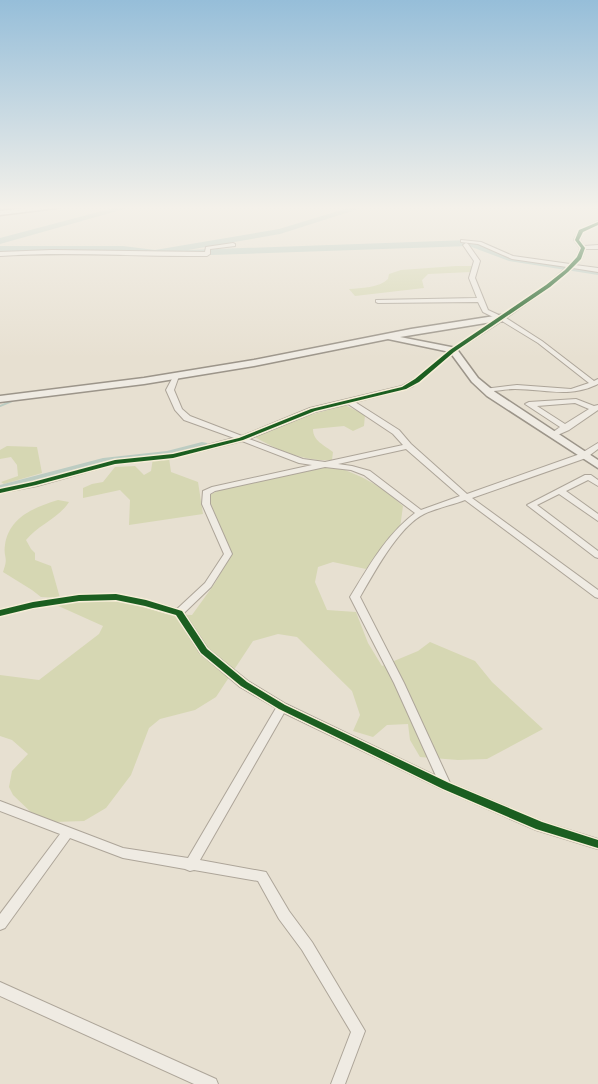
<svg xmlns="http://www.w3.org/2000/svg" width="598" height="1084" viewBox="0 0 598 1084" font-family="'Times New Roman',serif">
	<rect width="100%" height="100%" fill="#e7e0d1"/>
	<g fill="#d6d7b3">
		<path d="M456 266H472L471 272 428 274 422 280 424 288 355 296 349 289C361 288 379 288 388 279L389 274 401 270Z"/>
		<path d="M345 405 365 415 364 426 353 431 344 426 313 429C313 441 324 445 333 452L332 460C303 462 276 449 251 435L300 418Z"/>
		<polygon points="7,446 37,447 42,473 4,484 1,482 18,476 17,465 11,457 0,459 0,450"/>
		<polygon points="153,458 169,458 171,472 198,482 203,514 129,525 130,500 120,490 83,498 83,488 92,484 103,482 115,467 135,466 144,475 151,471"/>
		<path d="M331 465C361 475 380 485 403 506L400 528 366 569 333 562 318 567 315 582 327 610 356 612 368 643 382 666 418 651 430 642 475 661 492 682 543 729 487 759 458 760 420 757 410 740 408 724 387 725 373 737 353 731 360 715 352 691 297 637 278 634 253 641 216 697 195 710 160 719 149 728 131 775 106 808 84 821 54 822 35 816 13 795 9 787 12 771 28 754 12 740 0 736V675L39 680 99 634 103 626 54 604 94 599 126 602 167 614 192 615 215 583 231 555 208 496 221 489Z"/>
		<path d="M58 500 69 502C59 518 38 525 26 540L31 549 35 553V560L51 566 60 598 41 597 32 590 3 572C9 556 3 558 5 545 9 517 35 507 58 500Z"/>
	</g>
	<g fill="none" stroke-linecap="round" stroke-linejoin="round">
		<polyline stroke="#bcccc2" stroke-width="2" points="0,406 12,401"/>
		<g fill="#bcccc2" fill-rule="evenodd">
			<polygon points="121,206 135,206 0,244 0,238"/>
			<polygon points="355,206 368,206 280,234 188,250 469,240 482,243 512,256 598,269 598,275 509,261 469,246 181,256 178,255 177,252 155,256 123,252 0,252 0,246 123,246 155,250 279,229"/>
			<polygon points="202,442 207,443 209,446 207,449 167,459 104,466 30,487 0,493 0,485 103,458 167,451"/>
		</g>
		<g stroke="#ada599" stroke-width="2">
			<g id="street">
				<path d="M598 221V225L583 232 580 240 584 246 598 245V249H585L582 258 575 265 598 268V272L573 268 550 287 506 318 542 341 594 381 598 379V384L596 385C568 398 544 389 515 389 504 389 494 392 484 391V389L517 385 571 389 589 383 538 343 502 321 454 352 413 386 406 389 355 402 399 430 411 444 467 494 580 454 598 443V449L586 458 472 498 598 590V598L595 597 465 500C452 505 437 508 424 514 398 527 374 573 360 597L404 683 450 783 543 822 598 839V849L536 830 442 789 284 713 200 860 266 872 289 911 312 942 365 1031 345 1084H331L351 1032 302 950 279 919 258 881 194 870 190 871 185 869 123 858 70 838 5 928 0 930V914L60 834 0 811V801L123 848 188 858 276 708 240 687 200 653 176 615C156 609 136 601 115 600 77 598 37 607 0 616V610L33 602 79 595 116 594 146 600 177 609 205 583 224 554 202 504 203 491 212 487 312 465 299 463 242 441 173 458 115 464 37 486 0 493V489L33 482 115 460 173 454 234 438 184 420 175 410 166 390 174 375 176 374 179 376 174 390 182 409 190 416 242 436 310 408 402 386 415 379 450 350 497 319 483 312 478 302 378 303 376 302V300L477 298 469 278 474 261 463 245 466 243 468 244 480 261 475 278 488 310 501 316 546 285 567 267 512 259 478 244 461 242V240L481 242 513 256 570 264 577 257 580 248 574 240 579 230ZM348 404 393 434 403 445 325 462 303 459 249 439 315 412ZM406 449 460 496 421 510 370 471 352 466 338 464ZM325 467 351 470 364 475 415 513C386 535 369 566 350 597L394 683 436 776 286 704 248 681 208 649 184 613 211 587 232 554 210 504V494L215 491Z"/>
				<path d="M233 243 235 244V246L210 249V254L207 256C138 257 69 251 0 256V252L52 250 205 252 206 247Z"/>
				<path d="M576 399 594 406 598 405V410L569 430 553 437 549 435 560 427 525 404 529 402ZM575 403 589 409 565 424 537 406Z"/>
				<polygon points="585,475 591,475 598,480 598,486 588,480 566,491 598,514 598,521 559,494 537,505 598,551 598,558 595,557 527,505"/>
				<polygon points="0,982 216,1079 218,1084 194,1084 0,996"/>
			</g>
		</g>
		<g stroke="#9c958a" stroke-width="3">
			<g id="secondary">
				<polygon points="39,206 60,206 56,208 0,215 0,211"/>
				<polygon points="593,206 598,206 598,208 595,207"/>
				<polygon points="501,315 504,316 504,320 400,337 456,348 478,378 495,392 598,460 598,468 487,396 472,382 450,352 388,339 254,366 144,384 0,402 0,396 144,378 254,360 411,329"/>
			</g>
		</g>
		<use href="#street" fill="#efebe3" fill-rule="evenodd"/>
		<use href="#secondary" fill="#efebe3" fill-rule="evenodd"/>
		<g stroke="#f7eed8" stroke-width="3">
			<g id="cycleway">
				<polygon points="598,222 598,225 583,232 579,240 585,248 581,259 568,272 550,287 454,352 419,382 406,389 315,411 243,440 173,458 115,464 36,485 0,493 0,489 33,482 115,460 173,454 239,438 311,409 402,387 415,379 450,350 546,285 565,270 577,257 581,248 575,240 579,230"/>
				<polygon points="116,594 146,600 182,611 207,649 247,682 285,705 449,783 542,822 598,840 598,848 536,829 443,789 279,709 241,686 201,653 176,615 145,606 116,600 79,601 33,608 0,616 0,610 33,602 79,595"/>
			</g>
		</g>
		<use href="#cycleway" fill="#1b5e20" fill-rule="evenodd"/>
	</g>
	<linearGradient id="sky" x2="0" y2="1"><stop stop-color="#96bed9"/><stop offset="0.58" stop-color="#f4f1ea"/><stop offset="1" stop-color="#f4f1ea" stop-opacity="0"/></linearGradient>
	<rect width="598" height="358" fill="url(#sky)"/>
</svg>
